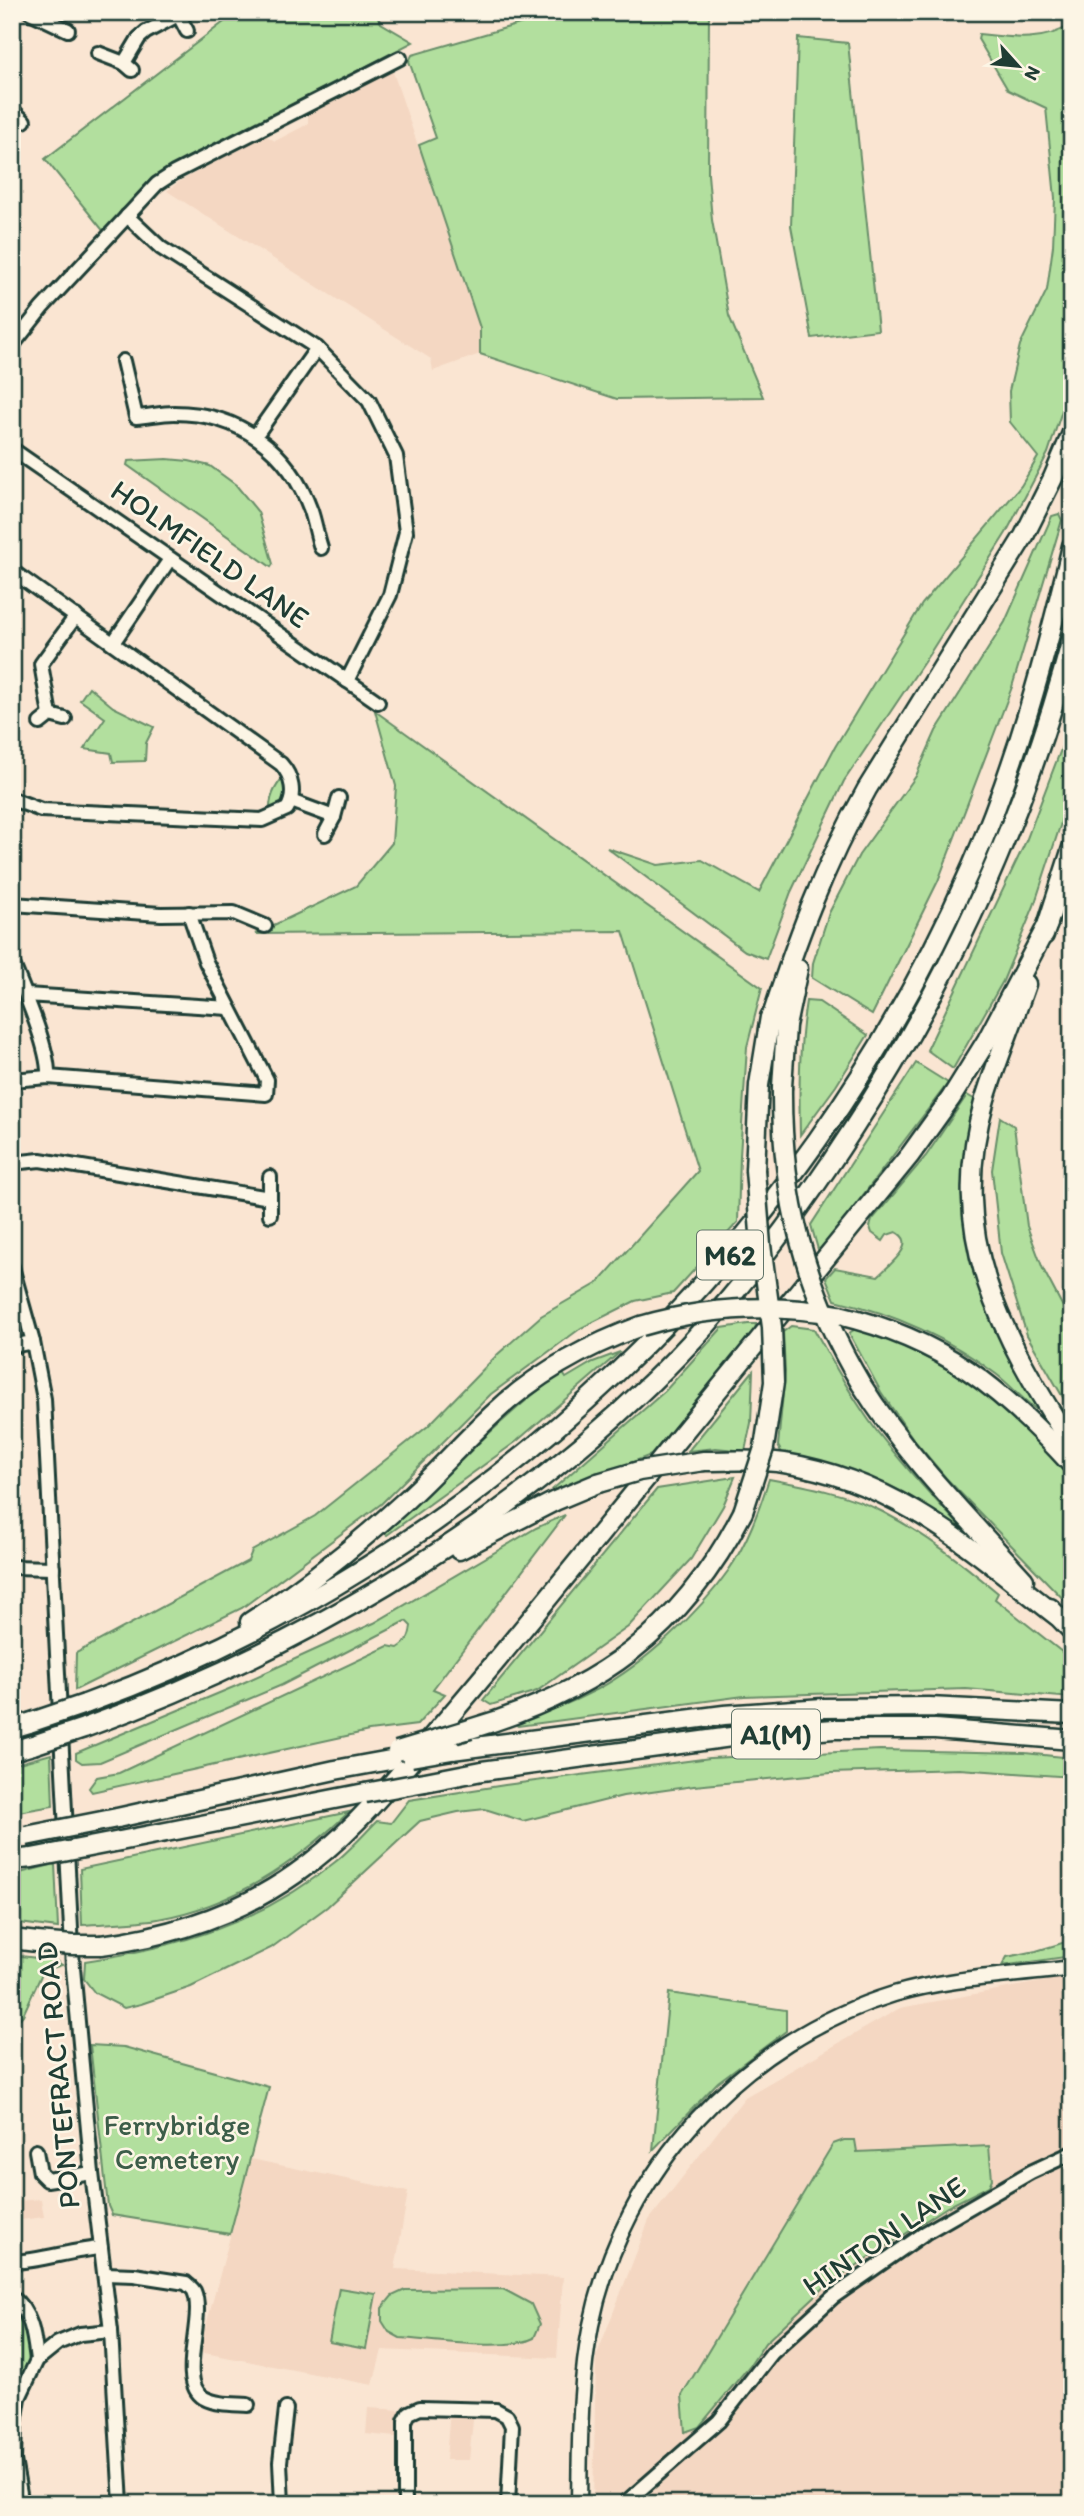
<svg xmlns="http://www.w3.org/2000/svg" width="1084" height="2516" viewBox="0 0 1084 2516" font-family="Itim,sans-serif">
	<rect width="100%" height="100%" fill="#fae5d2"/>
	<filter id="ink" filterUnits="userSpaceOnUse"><feTurbulence type="fractalNoise" baseFrequency=".0143" numOctaves="2"/><feDisplacementMap in="SourceGraphic" scale="14" xChannelSelector="R" yChannelSelector="G"/><feConvolveMatrix kernelMatrix="1 2 1 2 8 2 1 2 1" color-interpolation-filters="sRGB"/></filter>
	<g filter="url(#ink)">
		<g fill="#f4d7c2">
			<polygon points="392,69 480,329 480,354 433,371 431,359 167,191 180,181 265,135 275,141 308,124 308,112"/>
			<polygon points="1072,1976 1072,2504 593,2504 596,2357 649,2220 745,2097 900,2008"/>
			<polygon points="251,2159 408,2192 395,2269 563,2277 557,2358 382,2350 373,2385 199,2352"/>
			<polygon points="41,2199 44,2217 21,2220 18,2201"/>
			<polygon points="368,2408 402,2410 405,2421 405,2438 366,2434"/>
			<polygon points="450,2409 474,2410 469,2460 446,2460"/>
		</g>
		<g fill="#b2df9e" stroke="#688e69" stroke-width="2">
			<polygon points="237,12 375,12 381,23 413,42 159,175 105,233 45,159"/>
			<polygon points="561,12 709,12 708,174 712,220 729,316 763,397 617,399 480,354 480,328 419,145 436,138 409,61 412,55"/>
			<path d="M1072 24V380L1048 453 1006 533 930 653 844 781 791 892 766 959 745 951 607 848 658 865 702 860 759 892 835 747 922 604 1021 486 1038 457 1010 422 1009 391 1020 345 1047 290 1053 246 1055 198 1046 108 1008 90 978 39 979 34C1012 38 1043 43 1072 24Z"/>
			<polygon points="798,38 848,43 878,330 812,338 791,226"/>
			<polygon points="167,459 189,461 210,466 236,485 258,512 273,564 271,567 127,465 128,461"/>
			<polygon points="1059,514 1062,520 1012,687 938,881 872,1015 812,978 813,963 829,913 859,855 916,776 936,731 1005,622 1052,516"/>
			<polygon points="89,687 113,707 154,727 146,743 145,761 113,762 111,753 84,749 105,718 80,700"/>
			<polygon points="1072,707 1072,775 1060,826 1034,906 1003,981 953,1069 927,1050 1026,841 1063,744"/>
			<polygon points="375,711 762,988 747,1047 740,1156 738,1222 673,1293 635,1301 581,1328 491,1394 381,1504 242,1608 75,1690 76,1653 248,1561 252,1551 315,1516 428,1426 498,1354 541,1316 598,1283 698,1171 623,931 255,934 356,886 392,843 396,786"/>
			<path d="M284 776C292 792 285 806 270 813 269 798 274 788 284 776Z"/>
			<path d="M806 1001 819 1002 868 1035 836 1086 800 1135C799 1089 799 1046 806 1001Z"/>
			<polygon points="916,1063 948,1083 819,1253 811,1225"/>
			<path d="M967 1095 979 1102 966 1200 1043 1410 1041 1413C1024 1402 1012 1386 996 1374 947 1337 895 1314 835 1300L826 1278 835 1268 878 1276C889 1265 919 1244 896 1232L887 1235 883 1241 872 1233 870 1227 872 1220 926 1156Z"/>
			<polygon points="1000,1117 1014,1126 1027,1226 1043,1269 1072,1324 1072,1413 1027,1335 1001,1253 992,1170"/>
			<polygon points="748,1324 756,1324 755,1331 651,1455 561,1490 553,1489 665,1391 722,1328"/>
			<path d="M791 1326 814 1329C833 1363 853 1399 876 1430 906 1469 939 1504 973 1540 956 1528 941 1516 924 1505 882 1477 831 1464 782 1453L778 1446 785 1372 783 1332Z"/>
			<path d="M854 1330H861C923 1351 979 1383 1026 1429 1042 1445 1057 1464 1072 1481V1608L946 1478 914 1440 881 1392 849 1333Z"/>
			<path d="M620 1352 517 1441 387 1535 383 1532C444 1479 497 1420 562 1372L566 1378 593 1362Z"/>
			<polygon points="753,1371 751,1423 745,1451 716,1448 688,1451"/>
			<polygon points="735,1477 723,1506 691,1559 628,1627 537,1691 491,1705 483,1700 657,1489"/>
			<path d="M769 1479C807 1486 849 1494 883 1512 925 1534 961 1562 998 1593L995 1599 1072 1660V1698L966 1689 744 1696 518 1726 514 1723C543 1714 571 1703 598 1689 644 1664 698 1614 728 1571 747 1544 759 1510 769 1479Z"/>
			<path d="M565 1515 433 1689 445 1694 417 1725 369 1731 92 1792 89 1788 97 1777 119 1773 388 1646 398 1648C407 1643 410 1636 411 1626L406 1621 282 1685 100 1762 82 1763 76 1759V1753L236 1686 374 1623 536 1528Z"/>
			<path d="M880 1750 1025 1753 1072 1758V1777L959 1769 831 1773 694 1786 623 1796 523 1821 485 1809 458 1812 420 1821 327 1907 271 1948 191 1987 141 2004 124 2008 95 1993 84 1979 85 1961C178 1947 261 1923 335 1862 350 1850 363 1835 377 1821L391 1823 409 1800 505 1785 710 1758Z"/>
			<polygon points="51,1754 53,1806 12,1813 12,1765"/>
			<path d="M349 1812C295 1864 233 1906 158 1919 133 1923 107 1923 82 1925L80 1869Z"/>
			<polygon points="55,1864 58,1928 12,1922 12,1875"/>
			<polygon points="1072,1940 1072,1956 1002,1966 1007,1957 1036,1951"/>
			<polygon points="12,1955 54,1960 62,1965 43,1971 23,2015 12,2027"/>
			<polygon points="669,1993 786,2010 786,2031 718,2082 653,2150"/>
			<polygon points="90,2045 124,2047 269,2087 230,2234 112,2215 108,2206"/>
			<polygon points="844,2140 855,2140 857,2152 989,2146 992,2179 989,2186 947,2207 828,2284 765,2343 751,2364 699,2427 685,2432 682,2395 833,2144"/>
			<polygon points="339,2288 376,2294 366,2349 329,2342"/>
			<path d="M503 2289 531 2304 540 2324 534 2338C507 2352 432 2340 400 2338L389 2332 382 2321V2308L392 2296 405 2290Z"/>
			<polygon points="12,2297 24,2308 37,2360 19,2398 12,2398"/>
		</g>
		<g fill="none" stroke-linecap="round" stroke-linejoin="round">
			<g stroke="#1f3d34" stroke-width="18">
				<g id="minor">
					<polyline points="30,12 68,30"/>
					<polyline points="177,12 187,31"/>
					<polyline points="98,53 124,63 132,70"/>
					<polyline points="124,63 139,38 146,32 178,15"/>
					<polyline points="12,110 24,121"/>
					<polyline points="127,216 161,248 317,348 369,401 396,456 406,532 390,595 347,681"/>
					<polyline points="12,346 42,308 157,184 174,173 400,58"/>
					<path d="M123 361 136 417C149 416 162 413 174 413 239 413 289 450 311 511 315 523 317 536 321 548"/>
					<polyline points="256,435 317,348"/>
					<polyline points="12,449 378,702"/>
					<path d="M12 571 281 764C292 776 296 795 287 809L262 820 41 810 12 799"/>
					<polyline points="113,643 170,559"/>
					<polyline points="50,715 41,664 76,616"/>
					<polyline points="40,723 50,715 65,719"/>
					<polyline points="291,801 334,817"/>
					<polyline points="325,834 334,817 339,798"/>
					<polyline points="12,904 161,914 234,913 265,926"/>
					<path d="M12 962C23 989 50 1050 48 1077"/>
					<polyline points="26,995 229,1008"/>
					<polyline points="12,1080 48,1077 266,1094 267,1080 206,962 189,913"/>
					<polyline points="12,1163 40,1160 270,1198"/>
					<polyline points="270,1215 270,1177"/>
					<polyline points="12,1267 33,1342 44,1399 73,1968 92,2173 111,2331 121,2504"/>
					<polyline points="12,1346 33,1342"/>
					<polyline points="12,1567 53,1568"/>
					<polyline points="36,2151 40,2173 47,2180 92,2173"/>
					<path d="M12 2262C42 2261 71 2250 101 2248"/>
					<path d="M105 2274 134 2275 186 2283C189 2286 192 2288 194 2291 206 2318 176 2381 204 2398 217 2405 234 2404 248 2405"/>
					<path d="M12 2297C32 2313 34 2336 37 2360"/>
					<polyline points="22,2504 14,2460 15,2423 19,2398 37,2360 58,2343 80,2334 111,2331"/>
					<polyline points="282,2504 280,2462 286,2409"/>
					<polyline points="405,2504 405,2421 409,2413 420,2408 496,2410 507,2416 512,2426 508,2504"/>
					<polyline points="624,2504 719,2421 772,2353 833,2297 925,2233 1031,2172 1072,2153"/>
				</g>
			</g>
			<g stroke="#1f3d34" stroke-width="19">
				<path id="major" d="M579 2504C580 2444 579 2384 591 2325 623 2169 743 2040 894 1994 952 1977 1012 1976 1072 1968"/>
			</g>
			<g stroke="#1f3d34" stroke-width="23">
				<g id="highway">
					<polyline points="1044,935 1072,848"/>
					<path d="M1026 984C1013 1022 997 1060 985 1099 945 1236 1001 1333 1072 1446"/>
					<path d="M768 1029C795 943 823 868 867 789L1024 536 1053 478 1072 433"/>
					<polyline points="782,1087 786,1026 798,969"/>
					<polyline points="755,1170 759,1085 770,1017"/>
					<path d="M839 1315C943 1340 1001 1387 1072 1465"/>
					<path d="M861 1384C906 1456 967 1517 1024 1580"/>
					<path d="M704 1461C731 1461 757 1459 784 1463 898 1481 970 1548 1057 1616"/>
					<polyline points="459,1550 555,1501 598,1483"/>
					<polyline points="1050,1608 1072,1631"/>
					<path d="M250 1622C304 1587 357 1545 405 1501 435 1474 462 1443 492 1415 535 1374 586 1346 641 1326"/>
					<path d="M85 1704C481 1560 803 1252 972 866 1017 763 1046 655 1072 546"/>
					<polyline points="12,1728 29,1723"/>
					<path d="M84 1728C292 1653 493 1536 652 1382 730 1307 795 1219 853 1129 951 978 1026 814 1072 639"/>
					<path d="M470 1729C598 1691 682 1631 743 1512"/>
					<polyline points="452,1750 724,1715 823,1708 929,1707 1072,1714"/>
					<polyline points="12,1751 33,1745"/>
					<polyline points="425,1782 482,1771 731,1737 834,1729 935,1729 1072,1740"/>
					<polyline points="117,1818 335,1770 390,1760"/>
					<polyline points="120,1841 365,1793"/>
					<polyline points="12,1860 32,1858"/>
					<polyline points="12,1939 37,1942"/>
					<path d="M101 1945C171 1936 237 1915 295 1874 340 1843 376 1802 411 1761 453 1713 494 1664 535 1614 660 1461 785 1308 910 1155L951 1098 987 1040 1048 924"/>
				</g>
			</g>
			<use href="#minor" stroke="#fcf5e5" stroke-width="12"/>
			<use href="#major" stroke="#fcf5e5" stroke-width="14"/>
			<use href="#highway" stroke="#fcf5e5" stroke-width="18"/>
			<g stroke="#1f3d34" stroke-width="23" stroke-linecap="butt">
				<g id="highway-bridge">
					<path d="M782 1087C781 1197 805 1290 861 1384"/>
					<path d="M641 1326C707 1307 771 1303 839 1315"/>
					<polyline points="598,1483 639,1471 704,1461"/>
					<polyline points="743,1512 764,1448 774,1382 772,1327 761,1245 755,1170"/>
					<polyline points="29,1723 85,1704"/>
					<polyline points="33,1745 84,1728"/>
					<polyline points="397,1751 470,1729"/>
					<polyline points="411,1757 452,1750"/>
					<polyline points="365,1793 425,1782"/>
					<polyline points="26,1836 117,1818"/>
					<polyline points="32,1858 120,1841"/>
					<polyline points="37,1942 72,1945 101,1945"/>
				</g>
			</g>
			<use href="#highway-bridge" stroke="#fcf5e5" stroke-width="18"/>
		</g>
	</g>
	<g text-anchor="middle" stroke-width="5" stroke-linejoin="round" paint-order="stroke">
		<g fill="#fcf5e5" stroke="#617469" stroke-width="2">
			<rect x="697" y="1230.5" width="66" height="49" rx="5"/>
			<rect x="732" y="1709.5" width="88" height="49" rx="5"/>
		</g>
		<g font-size="28" font-weight="bold" fill="#1f3d34">
			<text x="730" y="1265">M62</text>
			<text x="776" y="1744">A1(M)</text>
		</g>
		<g font-size="30" fill="#1f3d34" stroke="#fcf5e5">
			<text transform="translate(210 554) rotate(35)" y="10">HOLMFIELD LANE</text>
			<text transform="translate(58 2075) rotate(-95)" y="10">PONTEFRACT ROAD</text>
			<text transform="translate(884 2236) rotate(-34)" y="10">HINTON LANE</text>
		</g>
		<g font-size="30" fill="#3c5d49" stroke="#fcf5e5">
			<text x="177" y="2135">Ferrybridge<tspan x="177" dy="34">Cemetery</tspan></text>
		</g>
	</g>
	<rect width="1084" height="2516" fill="none" stroke="#fcf5e5" stroke-width="42"/>
	<rect x="21" y="21" width="1042" height="2474" fill="none" stroke="#1f3d34" stroke-width="2.5" filter="url(#ink)"/>
	<g transform="translate(1018 66) rotate(117)" stroke="#fcf5e5" stroke-width="5" paint-order="stroke">
	<path d="M0-5L12 26L0 18L-12 26Z" fill="#1f3d34"/>
	<text y="-10" font-size="19" font-weight="bold" text-anchor="middle" fill="#1f3d34">N</text>
	</g>
</svg>
